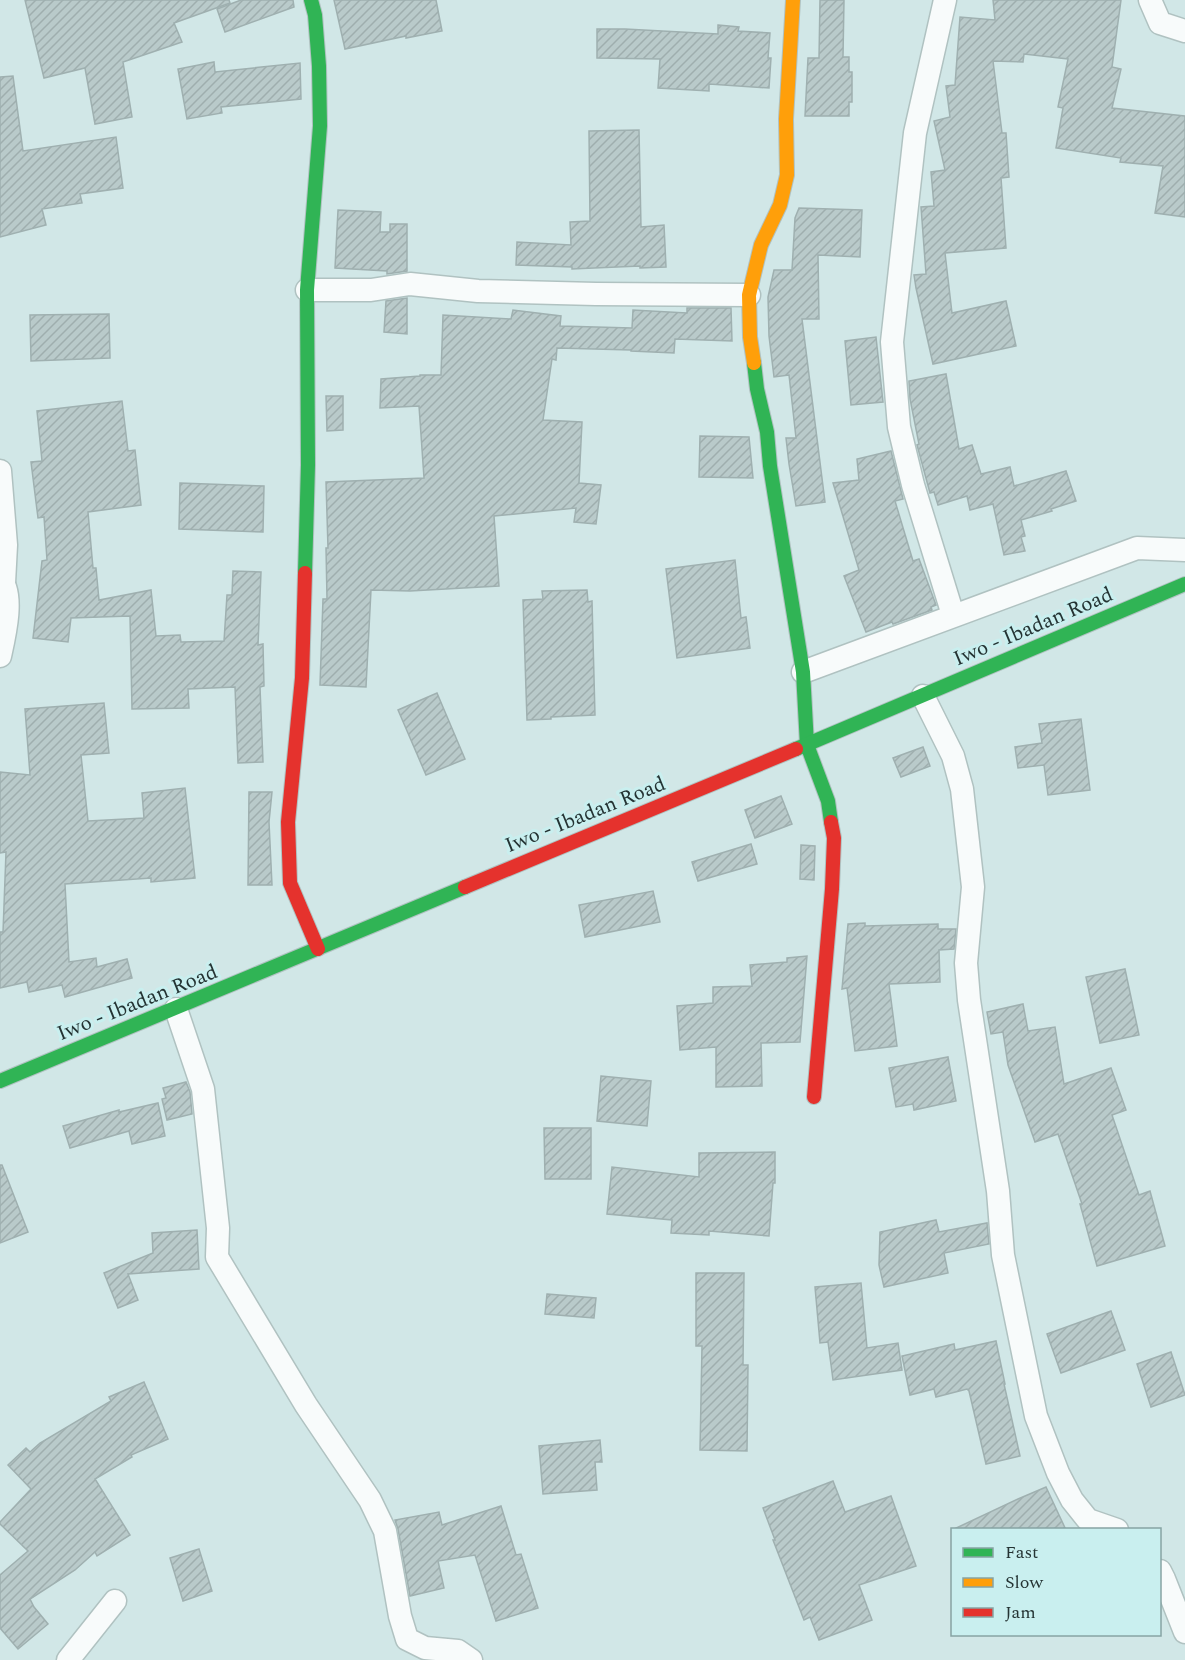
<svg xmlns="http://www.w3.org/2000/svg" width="1185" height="1660" viewBox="0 0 1185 1660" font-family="Spectral,serif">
	<defs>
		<pattern id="building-hatch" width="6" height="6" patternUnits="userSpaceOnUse" patternTransform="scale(1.5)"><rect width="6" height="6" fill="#b9caca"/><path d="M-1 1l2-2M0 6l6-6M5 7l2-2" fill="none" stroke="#9faeae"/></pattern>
	</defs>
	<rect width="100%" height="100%" fill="#d1e7e7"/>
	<g fill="url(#building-hatch)" stroke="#9fb0b0" stroke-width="1.5">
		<polygon points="25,0 229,0 230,3 174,23 182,42 123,62 132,117 95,124 85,68 44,78"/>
		<polygon points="241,0 293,0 294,7 225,32 217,9"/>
		<polygon points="334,0 436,0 442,31 406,38 406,36 345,49"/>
		<polygon points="820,0 844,0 843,57 849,57 849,72 852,72 852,102 849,102 849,116 805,116 808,58 819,58"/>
		<polygon points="993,0 1121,0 1112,67 1121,69 1112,108 1185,116 1185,217 1155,213 1163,166 1120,162 1121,158 1056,148 1063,108 1058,107 1068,59 1024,54 1023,62 993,61 1002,133 1006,133 1009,177 1001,178 1006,248 945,253 952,313 1006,301 1016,346 933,364 916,288 914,275 926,274 921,207 934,206 931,172 945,170 934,121 950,117 946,86 955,85 960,17 995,20"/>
		<polygon points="718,25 739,27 738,31 770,33 768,58 771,58 769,88 709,84 709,91 658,88 660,59 597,58 597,29 625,29 718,34"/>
		<polygon points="214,62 215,72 300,63 301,99 221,107 222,113 187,119 178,69"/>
		<polygon points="13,76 23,151 116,137 123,188 80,194 82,203 42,209 46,225 0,237 0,77"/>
		<polygon points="639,130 641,227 664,225 666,267 640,268 640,266 572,269 572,267 516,265 517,242 571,245 570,222 590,221 589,131"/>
		<polygon points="799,208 862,210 860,257 818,255 819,319 802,319 825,502 796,506 789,464 786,438 796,438 789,375 774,377 769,336 768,297 774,270 792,270 795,218"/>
		<polygon points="338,210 381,212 380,232 390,232 390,224 407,224 407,271 387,274 387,271 335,268"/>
		<polygon points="407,298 407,334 384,332 386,301"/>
		<polygon points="687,308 731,308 732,341 675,339 674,353 631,351 631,350 557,348 556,360 552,359 543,420 582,422 579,483 601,485 596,524 574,522 576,508 494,516 499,586 410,591 371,590 366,687 320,685 323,599 327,599 326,548 328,548 326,482 424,478 419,406 380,408 381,379 420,376 420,375 441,375 443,315 511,319 513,310 561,316 560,326 632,328 633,310 687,313"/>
		<polygon points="109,314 110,358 31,361 30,315"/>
		<polygon points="876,337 883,402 851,405 845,341"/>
		<polygon points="946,374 959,449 972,445 981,474 1010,467 1014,486 1066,471 1076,501 1051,509 1052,511 1021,520 1025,536 1021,537 1025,551 1004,555 993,504 970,510 967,496 938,505 934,492 930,493 917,445 919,444 910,399 909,381"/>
		<polygon points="326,396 343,396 343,430 327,431"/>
		<polygon points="122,401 128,451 135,450 141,505 88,512 93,568 96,568 99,600 151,590 156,636 180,635 181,642 224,641 227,595 232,595 233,571 261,572 258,645 263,644 264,686 260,687 263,762 238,763 235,687 188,689 189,708 132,709 130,616 71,618 68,642 33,638 42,561 47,560 44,517 38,518 31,462 42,461 37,411"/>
		<polygon points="700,436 749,437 753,478 699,477"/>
		<polygon points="891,451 903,499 895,501 913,561 919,559 936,605 931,607 932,610 893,624 892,622 866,632 844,576 859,570 833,483 859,480 857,459"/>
		<polygon points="180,483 264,486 263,532 179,529"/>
		<polygon points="735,560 741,618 746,617 750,648 677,658 666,569"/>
		<polygon points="587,590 588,602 592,601 595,715 551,717 551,719 527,720 523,600 543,599 542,591"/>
		<polygon points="437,693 465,759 426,775 398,710"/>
		<polygon points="104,703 109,753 81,755 88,821 144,818 142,793 185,788 195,878 151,882 151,878 65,884 69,962 96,958 97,967 127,959 132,978 65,997 62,985 29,992 27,982 0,988 0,932 3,932 6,852 0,853 0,772 30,775 25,709"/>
		<polygon points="1081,719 1090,790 1048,795 1044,765 1018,768 1015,747 1042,743 1039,724"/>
		<polygon points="923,747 930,766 901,777 893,758"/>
		<polygon points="249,792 272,792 269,822 272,885 248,885"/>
		<polygon points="781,796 792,824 755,838 745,810"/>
		<polygon points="751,844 757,864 698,881 692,862"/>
		<polygon points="801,845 815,846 814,880 800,879"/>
		<polygon points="653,891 660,922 585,937 579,905"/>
		<polygon points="865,923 865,926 938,924 938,929 956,929 954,949 939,950 940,982 889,984 897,1046 855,1051 847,988 842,989 848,924"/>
		<polygon points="807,956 800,1042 761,1043 762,1086 716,1087 716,1047 680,1050 677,1006 713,1003 713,987 752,986 750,965 787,962 787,958"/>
		<polygon points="1125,969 1139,1035 1100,1043 1086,977"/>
		<polygon points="1023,1004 1028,1031 1055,1027 1064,1084 1111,1068 1126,1110 1112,1115 1139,1195 1150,1191 1165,1246 1097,1266 1080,1204 1082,1204 1058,1134 1035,1142 1008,1065 1003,1032 991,1034 987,1012"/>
		<polygon points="948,1057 956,1101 914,1110 913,1104 896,1107 889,1068"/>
		<polygon points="601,1076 651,1081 647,1126 597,1121"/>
		<polygon points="186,1082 190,1092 192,1114 167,1120 162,1099 166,1098 163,1088"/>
		<polygon points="158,1103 165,1136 132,1144 129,1131 70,1148 63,1126 119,1110 119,1112"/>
		<polygon points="544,1128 591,1128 591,1179 545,1179"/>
		<polygon points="775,1152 775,1183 773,1183 769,1236 709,1231 709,1235 671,1233 672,1220 607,1214 612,1167 699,1177 699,1153"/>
		<polygon points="0,1165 2,1165 28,1232 0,1243"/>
		<polygon points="936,1220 939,1232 987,1223 989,1244 944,1253 948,1273 884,1287 879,1265 880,1232"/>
		<polygon points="197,1230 199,1269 128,1274 138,1300 118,1308 104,1273 153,1253 152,1233"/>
		<polygon points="696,1273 744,1273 743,1365 748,1365 747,1451 700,1450 702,1346 696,1346"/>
		<polygon points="861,1283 867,1348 898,1343 902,1370 833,1380 828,1342 820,1343 815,1287"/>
		<polygon points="547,1294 596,1298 594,1318 545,1314"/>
		<polygon points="1111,1311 1125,1350 1061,1373 1047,1334"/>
		<polygon points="996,1341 1005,1384 1004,1384 1020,1456 986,1464 969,1391 967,1389 936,1397 934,1389 910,1395 902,1356 954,1344 955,1350"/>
		<polygon points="1171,1352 1185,1395 1151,1407 1137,1364"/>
		<polygon points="144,1382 168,1439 131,1455 132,1457 95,1479 130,1535 97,1556 95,1552 75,1570 30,1599 34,1607 48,1624 18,1649 0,1628 0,1575 28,1551 0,1524 0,1522 31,1489 8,1465 26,1448 30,1452 40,1443 111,1401 109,1397"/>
		<polygon points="600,1440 602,1462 595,1462 597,1490 543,1494 539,1446"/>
		<polygon points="833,1481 845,1512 891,1496 916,1566 859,1585 872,1620 819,1640 810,1617 804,1620 773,1540 775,1540 763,1508"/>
		<polygon points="1046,1487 1066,1530 952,1530 1018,1499"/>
		<polygon points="501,1506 516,1555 521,1554 538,1608 496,1621 475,1555 438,1561 444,1588 410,1596 398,1529 395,1520 439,1512 442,1525"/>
		<polygon points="199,1549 212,1591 183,1601 170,1558"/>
	</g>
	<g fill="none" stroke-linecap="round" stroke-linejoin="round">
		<g stroke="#b0c2c1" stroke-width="25">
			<g id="street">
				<polyline points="945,0 915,133 892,342 899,427 913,485 953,615"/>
				<polyline points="1150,0 1160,23 1185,31"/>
				<polyline points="307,290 371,290 410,284 478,291 596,294 749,295"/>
				<polyline points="0,471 6,545 4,583"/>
				<path d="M0 579C15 593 4 638 0 656"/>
				<polyline points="803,672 1137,548 1185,550"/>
				<polyline points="923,696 953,756 962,789 973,887 966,963 969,1000 998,1191 1003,1255 1036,1416 1058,1473 1072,1500 1088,1520 1117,1530"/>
				<polyline points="176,1009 203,1089 218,1228 217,1257 306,1405 370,1500 385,1531 400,1616 407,1639 425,1648 458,1651 471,1660"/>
				<polyline points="1160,1571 1164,1579 1185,1632"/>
				<polyline points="68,1660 115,1601"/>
			</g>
		</g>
		<g stroke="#b0c2c1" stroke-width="16">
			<g id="fast">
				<polyline points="754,363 757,389 767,432 770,466 803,672 807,745 828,801 831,822"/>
				<polyline points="305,573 308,465 307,290 320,126 319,66 315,15 311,0"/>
				<polyline points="796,749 1185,584"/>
				<polyline points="0,1081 465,887"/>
			</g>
		</g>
		<g stroke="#b0c2c1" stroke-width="16">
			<polyline id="slow" points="754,363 750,337 749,295 761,245 780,205 787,175 786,119 793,0"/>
		</g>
		<g stroke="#b0c2c1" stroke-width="16">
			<g id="jam">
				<polyline points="305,573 302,678 288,822 290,883 318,949"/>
				<polyline points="465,887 796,749"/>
				<polyline points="814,1097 832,889 834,838 831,822"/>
			</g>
		</g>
		<use href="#street" stroke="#f8fbfb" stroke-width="22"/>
		<use href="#fast" stroke="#30b455" stroke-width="14"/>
		<use href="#slow" stroke="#ff9f0a" stroke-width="14"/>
		<use href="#jam" stroke="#e5322d" stroke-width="14"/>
	</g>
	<g text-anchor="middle" stroke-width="6" stroke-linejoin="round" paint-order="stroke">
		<g font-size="21" fill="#243333" stroke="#c9efef">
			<text transform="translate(1033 626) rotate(-23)" y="7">Iwo - Ibadan Road</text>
			<text transform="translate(585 814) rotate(-22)" y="7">Iwo - Ibadan Road</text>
			<text transform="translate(137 1002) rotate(-22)" y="7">Iwo - Ibadan Road</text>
		</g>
	</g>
	<rect x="951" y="1528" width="210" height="108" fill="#c9efef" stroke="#87a4a4" stroke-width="1.5"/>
	<rect x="963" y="1548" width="30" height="9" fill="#30b455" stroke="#87a4a4" stroke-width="1.5"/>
	<text x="1005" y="1558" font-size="18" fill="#243333">Fast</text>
	<rect x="963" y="1578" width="30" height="9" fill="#ff9f0a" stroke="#87a4a4" stroke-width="1.5"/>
	<text x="1005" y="1588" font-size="18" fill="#243333">Slow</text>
	<rect x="963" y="1608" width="30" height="9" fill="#e5322d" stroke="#87a4a4" stroke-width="1.5"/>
	<text x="1005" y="1618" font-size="18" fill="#243333">Jam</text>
</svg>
